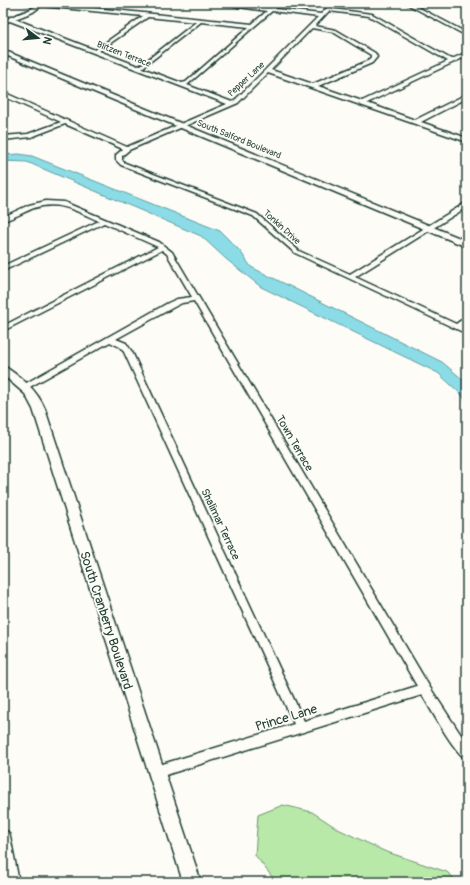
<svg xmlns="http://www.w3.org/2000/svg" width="470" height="885" viewBox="0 0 470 885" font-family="Pangolin,sans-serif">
	<rect width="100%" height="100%" fill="#fdfcf7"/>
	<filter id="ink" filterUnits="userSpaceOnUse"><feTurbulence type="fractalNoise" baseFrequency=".025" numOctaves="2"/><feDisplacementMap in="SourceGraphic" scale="8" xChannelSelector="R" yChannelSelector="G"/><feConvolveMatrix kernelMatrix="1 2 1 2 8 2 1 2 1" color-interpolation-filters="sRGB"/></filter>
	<g filter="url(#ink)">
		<polygon fill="#b8e9a9" stroke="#6c936e" points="283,805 312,812 338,829 384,851 447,872 458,882 276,882 255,855 258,815"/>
		<polygon fill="#8bdce6" stroke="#609c9f" points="19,154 32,156 220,231 240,251 251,267 442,362 467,383 467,404 462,395 438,373 261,287 226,259 201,236 27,162 3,161 3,155"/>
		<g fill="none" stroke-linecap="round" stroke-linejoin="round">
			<g stroke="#1f3d34" stroke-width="3">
				<g id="street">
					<path d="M21 3H45L252 24 267 11 211 3H225L270 8 276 3H281L275 9 321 14 332 3H337L332 9 372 14 449 58 452 59 467 52V56L367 103 415 120 467 94V98L421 122 467 138V142L268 73 238 103 129 150 122 156V160L125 163 257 214 299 251 350 274 467 202V207L355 277 456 324 467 316V322L462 327 467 329V334L295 253 253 216 121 165 116 160V155L123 149 65 124 31 137 3 140V136L28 134 61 122 3 96V92L127 147 227 104 10 21 3 23V20L29 10 36 6ZM41 6 143 16 95 50 15 19 33 12ZM272 11 318 17 234 101 232 102 187 85ZM329 11 369 16 448 61 362 101 318 86 372 63 377 57 375 53 336 30 315 26ZM148 17 196 22 141 65 138 66 99 51ZM201 22 249 27 186 82 182 83 142 68ZM312 28 333 32 371 55V57L368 61 313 84 271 70Z"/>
					<polygon points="405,3 410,3 467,33 467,36"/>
					<polygon points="463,3 467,3 467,5"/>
					<path d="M46 201 64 202 159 242 172 252 429 686 467 744V759C455 755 430 707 422 695L156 778 152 776 150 772 152 768 156 766 294 724 124 352 120 347 110 342 28 388H22L21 386 168 303 177 299 192 297 167 254 162 250 3 331V326L158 247 104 223 3 271V266L99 221C76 211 59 200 34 208 24 212 14 218 3 221V217L29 205ZM194 301 417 686 304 721 132 352 126 343 116 339 174 307 182 303Z"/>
					<polygon points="3,830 8,832 10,836 19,882 5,882 3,870"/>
				</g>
			</g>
			<g stroke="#1f3d34" stroke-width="3">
				<g id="secondary">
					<polygon points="3,50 467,241 467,247 3,54"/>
					<path d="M3 367 7 368C23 379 37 390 45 409L201 882H183L33 409 25 394 3 375Z"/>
				</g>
			</g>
			<use href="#street" fill="#fdfcf7" fill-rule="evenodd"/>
			<use href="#secondary" fill="#fdfcf7" fill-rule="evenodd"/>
		</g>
	</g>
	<g text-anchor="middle" stroke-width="3.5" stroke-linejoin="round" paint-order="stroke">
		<g font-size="9" fill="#1f3d34" stroke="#fdfcf7">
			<text transform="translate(124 54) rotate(21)" y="3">Blitzen Terrace</text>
			<text transform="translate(246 79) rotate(-43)" y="3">Pepper Lane</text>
			<text transform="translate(239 139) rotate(22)" y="3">South Salford Boulevard</text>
			<text transform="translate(282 227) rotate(42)" y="3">Tonkin Drive</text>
		</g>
		<g font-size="11" fill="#1f3d34" stroke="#fdfcf7">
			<text transform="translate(295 443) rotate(60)" y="4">Town Terrace</text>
			<text transform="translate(221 524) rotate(65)" y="4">Shalimar Terrace</text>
		</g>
		<g font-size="13" fill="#1f3d34" stroke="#fdfcf7">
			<text transform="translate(107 620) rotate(72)" y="5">South Cranberry Boulevard</text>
			<text transform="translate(286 717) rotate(-17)" y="5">Prince Lane</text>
		</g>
	</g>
	<rect width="470" height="885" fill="none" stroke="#fdfcf7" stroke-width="16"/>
	<rect x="8" y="8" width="454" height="869" fill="none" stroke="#1f3d34" stroke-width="1.5" filter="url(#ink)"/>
	<g transform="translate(38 38) rotate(106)" stroke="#fdfcf7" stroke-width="3" paint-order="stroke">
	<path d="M0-3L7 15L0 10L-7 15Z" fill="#1f3d34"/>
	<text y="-6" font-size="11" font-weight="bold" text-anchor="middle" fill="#1f3d34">N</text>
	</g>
</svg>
